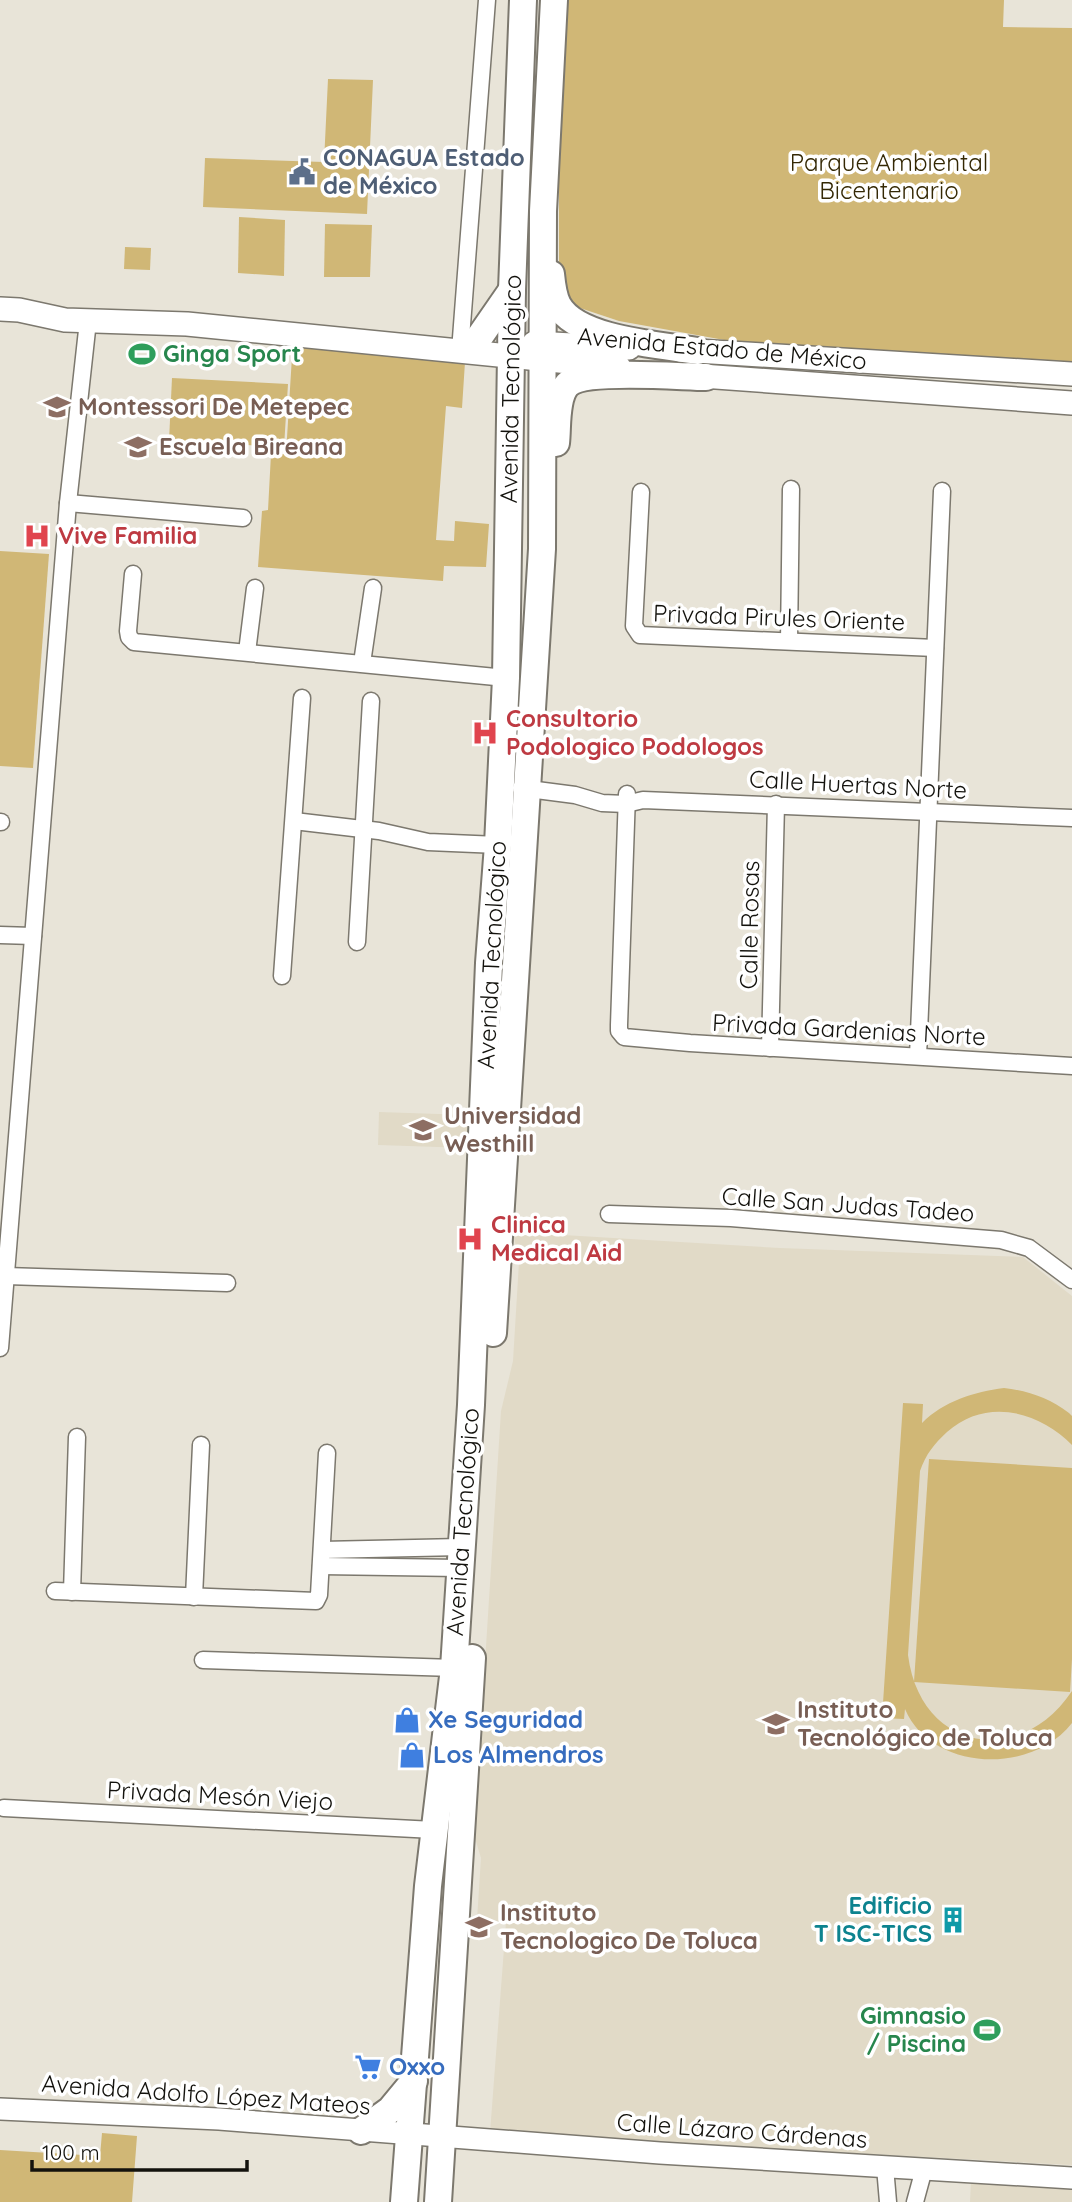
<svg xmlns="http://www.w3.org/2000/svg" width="1072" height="2202" viewBox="0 0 1072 2202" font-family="Quicksand,sans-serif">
	<rect width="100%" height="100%" fill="#e8e4d8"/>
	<g fill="#e1dac7">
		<polygon points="379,1112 469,1115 468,1148 378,1145"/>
		<polygon points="513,1232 780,1248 1023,1257 1072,1296 1072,2165 490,2133 506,1922 477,1920 481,1858 474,1835 501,1411 513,1361 519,1262"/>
		<polygon points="971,2182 1072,2187 1072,2202 970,2202"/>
	</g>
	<g fill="#d0b776">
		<polygon points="566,0 1004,0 1003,27 1072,28 1072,365 752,345 619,321 577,307 559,282 559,125"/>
		<polygon points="328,79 373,80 367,214 203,207 205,158 324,162"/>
		<polygon points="239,217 285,220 284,276 238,273"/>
		<polygon points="325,224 372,225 370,277 324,277"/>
		<polygon points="125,247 151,248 150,270 124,269"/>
		<polygon points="293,340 465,362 462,408 446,406 436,540 454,541 455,521 489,524 486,567 444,566 443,581 258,567 262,511 268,510 271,454 286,454"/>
		<polygon points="172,378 288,384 284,447 169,441"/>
		<polygon points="0,551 49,554 33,768 0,766"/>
		<path d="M1004 1388C1029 1391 1049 1398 1069 1413L1072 1416V1445C1039 1411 986 1397 947 1432 934 1444 926 1454 920 1471L908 1655C920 1751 1020 1769 1072 1691V1723C1032 1775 932 1772 905 1709L904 1719 882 1718 903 1403 923 1404 922 1423C944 1401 974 1392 1004 1388Z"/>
		<polygon points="929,1459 1072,1468 1072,1659 1070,1692 914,1682"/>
		<polygon points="102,2133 137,2136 132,2202 0,2202 0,2150 100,2156"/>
	</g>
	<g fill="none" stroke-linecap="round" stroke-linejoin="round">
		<g stroke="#7c786e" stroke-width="19">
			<g id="minor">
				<polyline points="460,351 487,0"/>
				<polyline points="641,492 634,626 640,635 935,648"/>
				<polyline points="68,503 243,518"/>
				<polyline points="133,574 128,631 129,637 134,642 506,678"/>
				<polyline points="789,641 791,489"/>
				<polyline points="247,652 255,588"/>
				<polyline points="362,663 373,588"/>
				<polyline points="521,788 575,795 602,803 626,804 643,800 1072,818"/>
				<polyline points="627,794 619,1025 619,1031 624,1037 690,1043 1072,1066"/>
				<polyline points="294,821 379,831 428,842 498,845"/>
				<polyline points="0,822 1,822"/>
				<polyline points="0,935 33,936"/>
				<polyline points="357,942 371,701"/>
				<polyline points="282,976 302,698"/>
				<polyline points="770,1048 776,804"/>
				<polyline points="918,1056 942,491"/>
				<polyline points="609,1214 731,1218 1001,1240 1029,1248 1072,1280"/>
				<polyline points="6,1276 227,1283"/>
				<polyline points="0,1348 68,503 88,321"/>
				<polyline points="322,1550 461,1547"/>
				<polyline points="321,1566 460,1568"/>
				<polyline points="55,1591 316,1601 319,1595 327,1453"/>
				<polyline points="72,1592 77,1437"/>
				<polyline points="194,1597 201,1445"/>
				<polyline points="203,1660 454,1668"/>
				<polyline points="4,1808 434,1830"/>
				<polyline points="885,2167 888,2202"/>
				<polyline points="915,2202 924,2169"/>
			</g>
		</g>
		<g stroke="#7c786e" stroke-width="24">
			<polyline id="tertiary" points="0,2109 219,2119 660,2153 1072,2178"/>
		</g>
		<g stroke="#7c786e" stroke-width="26">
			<g id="secondary">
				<polyline points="0,309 19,310 65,320 187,324 619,367"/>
				<polyline points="534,343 629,348"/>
				<polyline points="680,350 1072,374"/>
				<polyline points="688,375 1072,403"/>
			</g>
		</g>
		<g stroke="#7c786e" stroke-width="30">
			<g id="primary">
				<path d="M551 274C552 284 553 296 558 305 577 340 661 345 698 351"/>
				<polyline points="476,342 512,290"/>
				<path d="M556 443C558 427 555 398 567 385 584 368 680 377 706 377"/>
				<polyline points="493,1333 542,549 543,211 554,0"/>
				<polyline points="361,2131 390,2110 414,2081"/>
				<polyline points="404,2202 428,1886 454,1668 471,1405 489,963 498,845 506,678 512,290 523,0"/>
				<polyline points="438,2202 472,1658"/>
			</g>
		</g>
		<use href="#minor" stroke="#fff" stroke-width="16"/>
		<use href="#tertiary" stroke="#fff" stroke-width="21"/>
		<use href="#secondary" stroke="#fff" stroke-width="23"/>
		<use href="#primary" stroke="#fff" stroke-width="26"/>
	</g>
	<defs>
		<g id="civic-bare" transform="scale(2.1)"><path d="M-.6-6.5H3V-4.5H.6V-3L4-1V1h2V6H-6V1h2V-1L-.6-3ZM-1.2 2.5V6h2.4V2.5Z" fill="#5c6f8a" stroke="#fff" stroke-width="2.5" paint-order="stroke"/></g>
		<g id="stadium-bare" transform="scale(2.1)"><path d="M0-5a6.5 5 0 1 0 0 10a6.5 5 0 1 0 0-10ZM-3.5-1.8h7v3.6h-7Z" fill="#2e9e5b" stroke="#fff" stroke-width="2.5" paint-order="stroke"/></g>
		<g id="school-bare" transform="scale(2.1)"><path d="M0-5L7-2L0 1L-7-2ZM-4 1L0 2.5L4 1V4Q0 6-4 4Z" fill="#8d6e63" stroke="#fff" stroke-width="2.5" paint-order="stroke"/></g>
		<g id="hospital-bare" transform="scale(2.1)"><path d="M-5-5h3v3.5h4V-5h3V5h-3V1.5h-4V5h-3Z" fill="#e0444e" stroke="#fff" stroke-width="2.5" paint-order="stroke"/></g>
		<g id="university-bare" transform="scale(2.1)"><path d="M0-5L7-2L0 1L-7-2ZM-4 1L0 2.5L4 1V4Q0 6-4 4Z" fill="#8d6e63" stroke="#fff" stroke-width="2.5" paint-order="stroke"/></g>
		<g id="shop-bare" transform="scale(2.1)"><path d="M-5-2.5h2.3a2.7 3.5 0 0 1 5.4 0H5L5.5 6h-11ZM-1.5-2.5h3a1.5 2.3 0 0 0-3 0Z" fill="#3f7fe0" stroke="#fff" stroke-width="2.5" paint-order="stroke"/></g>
		<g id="building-bare" transform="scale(2.1)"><path d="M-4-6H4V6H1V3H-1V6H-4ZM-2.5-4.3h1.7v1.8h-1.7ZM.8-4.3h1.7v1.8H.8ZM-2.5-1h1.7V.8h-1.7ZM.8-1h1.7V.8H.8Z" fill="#0f9aa8" stroke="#fff" stroke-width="2.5" paint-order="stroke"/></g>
		<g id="supermarket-bare" transform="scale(2.1)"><path d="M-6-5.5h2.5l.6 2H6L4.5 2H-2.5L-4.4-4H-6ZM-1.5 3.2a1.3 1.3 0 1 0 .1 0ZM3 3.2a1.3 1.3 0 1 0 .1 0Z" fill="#3f7fe0" stroke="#fff" stroke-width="2.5" paint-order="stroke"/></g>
	</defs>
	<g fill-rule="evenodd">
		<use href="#civic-bare" x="302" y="172"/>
		<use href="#stadium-bare" x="142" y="354"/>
		<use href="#school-bare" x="57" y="407"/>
		<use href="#school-bare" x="138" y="447"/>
		<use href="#hospital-bare" x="37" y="536"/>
		<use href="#hospital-bare" x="485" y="733"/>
		<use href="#university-bare" x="423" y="1130"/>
		<use href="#hospital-bare" x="470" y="1239"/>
		<use href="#shop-bare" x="407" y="1720"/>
		<use href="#university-bare" x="776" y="1724"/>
		<use href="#shop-bare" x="412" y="1755"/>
		<use href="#building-bare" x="953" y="1920"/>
		<use href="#university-bare" x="479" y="1927"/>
		<use href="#stadium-bare" x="987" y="2030"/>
		<use href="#supermarket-bare" x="368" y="2067"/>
	</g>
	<g text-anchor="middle" stroke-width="7" stroke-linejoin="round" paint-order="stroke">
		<g font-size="24" font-weight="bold" fill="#4e5e75" stroke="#fff" text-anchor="start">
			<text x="323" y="166">CONAGUA Estado<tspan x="323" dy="28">de México</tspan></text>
		</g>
		<g font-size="24" fill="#342804" stroke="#fff">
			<text x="889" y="171">Parque Ambiental<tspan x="889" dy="28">Bicentenario</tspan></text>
		</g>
		<g font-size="24" fill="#13120d" stroke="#fff">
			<text transform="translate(722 349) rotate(5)" y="8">Avenida Estado de México</text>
			<text transform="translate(511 389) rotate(-89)" y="8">Avenida Tecnológico</text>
			<text transform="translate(779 618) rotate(2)" y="8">Privada Pirules Oriente</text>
			<text transform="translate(858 785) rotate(3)" y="8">Calle Huertas Norte</text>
			<text transform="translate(750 925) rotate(-89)" y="8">Calle Rosas</text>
			<text transform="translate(492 955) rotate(-87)" y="8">Avenida Tecnológico</text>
			<text transform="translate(849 1030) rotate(3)" y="8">Privada Gardenias Norte</text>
			<text transform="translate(848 1205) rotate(4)" y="8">Calle San Judas Tadeo</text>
			<text transform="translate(463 1522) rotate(-86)" y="8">Avenida Tecnológico</text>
			<text transform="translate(220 1796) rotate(3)" y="8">Privada Mesón Viejo</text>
			<text transform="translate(206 2095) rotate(4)" y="8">Avenida Adolfo López Mateos</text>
			<text transform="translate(742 2131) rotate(4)" y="8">Calle Lázaro Cárdenas</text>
		</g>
		<g font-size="24" font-weight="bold" fill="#27864d" stroke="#fff" text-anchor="start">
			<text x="163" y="362">Ginga Sport</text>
			<text x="966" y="2024" text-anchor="end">Gimnasio<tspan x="966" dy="28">/ Piscina</tspan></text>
		</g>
		<g font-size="24" font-weight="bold" fill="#785e54" stroke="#fff" text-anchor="start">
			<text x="78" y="415">Montessori De Metepec</text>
			<text x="159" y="455">Escuela Bireana</text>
			<text x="444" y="1124">Universidad<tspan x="444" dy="28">Westhill</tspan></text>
			<text x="797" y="1718">Instituto<tspan x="797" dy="28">Tecnológico de Toluca</tspan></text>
			<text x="500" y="1921">Instituto<tspan x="500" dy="28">Tecnologico De Toluca</tspan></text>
		</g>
		<g font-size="24" font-weight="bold" fill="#be3a42" stroke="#fff" text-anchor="start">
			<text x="58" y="544">Vive Familia</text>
			<text x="506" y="727">Consultorio<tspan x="506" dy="28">Podologico Podologos</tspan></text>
			<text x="491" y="1233">Clinica<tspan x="491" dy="28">Medical Aid</tspan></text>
		</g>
		<g font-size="24" font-weight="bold" fill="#366cbe" stroke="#fff" text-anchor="start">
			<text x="428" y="1728">Xe Seguridad</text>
			<text x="433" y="1763">Los Almendros</text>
			<text x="389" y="2075">Oxxo</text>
		</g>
		<g font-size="24" font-weight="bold" fill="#0d838f" stroke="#fff" text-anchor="end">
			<text x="932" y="1914">Edificio<tspan x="932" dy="28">T ISC-TICS</tspan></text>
		</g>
	</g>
	<path d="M32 2160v10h215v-10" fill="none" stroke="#13120d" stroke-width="3.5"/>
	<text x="42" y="2160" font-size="21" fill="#13120d" stroke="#ffffff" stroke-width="5" paint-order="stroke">100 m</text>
</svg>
